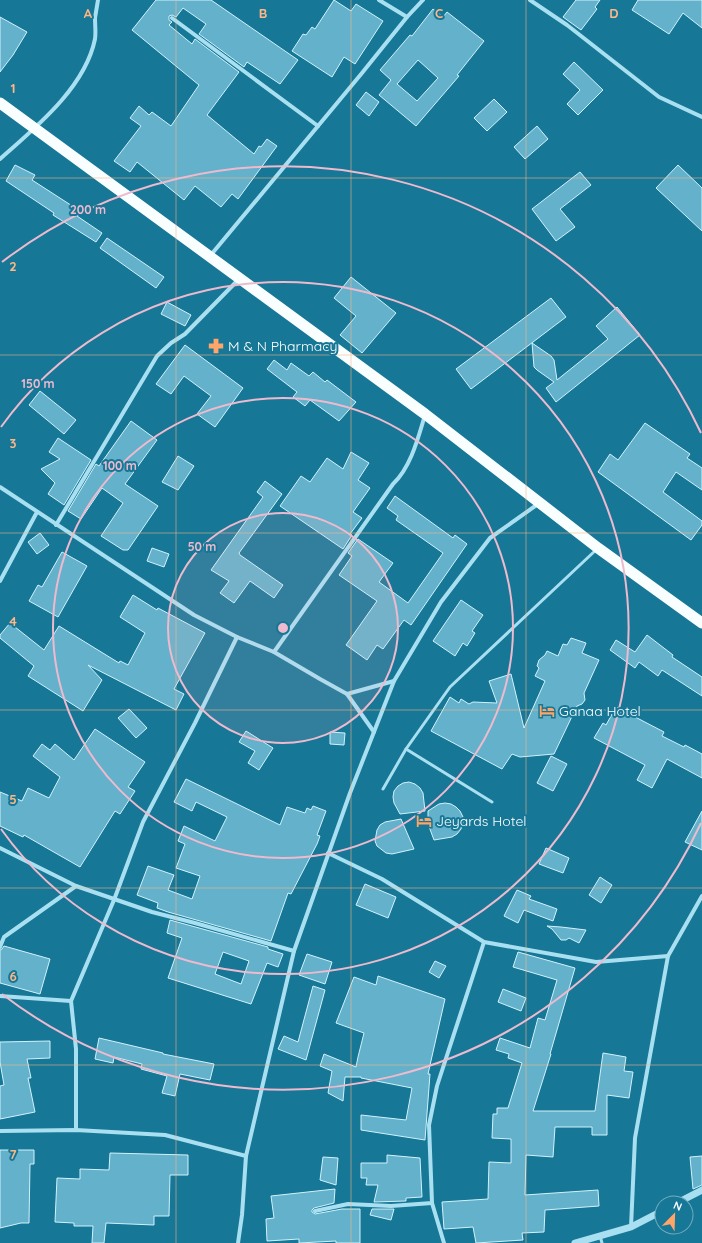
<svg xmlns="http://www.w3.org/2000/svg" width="702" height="1243" viewBox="0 0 702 1243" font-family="Quicksand,sans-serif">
	<rect width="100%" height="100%" fill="#177796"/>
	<g fill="#63b1ca" stroke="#d1f2fc" fill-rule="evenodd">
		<polygon points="156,0 211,0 298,60 280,84 247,62 244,67 199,34 206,24 183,8 176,17 172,15 169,16 169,20 172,22 169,25 192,44 195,39 239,72 207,115 254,154 259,146 261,147 267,139 277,146 238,199 232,194 221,207 195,186 184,200 137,162 130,172 114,161 141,126 130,118 139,106 149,115 152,112 171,126 199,85 132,30"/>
		<polygon points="334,0 351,11 356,4 383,21 355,64 344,57 332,77 292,51 303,34 306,35 312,27 315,29"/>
		<polygon points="576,0 600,0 595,7 597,9 581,30 563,17"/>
		<polygon points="638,0 702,0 702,28 683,13 669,34 632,10"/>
		<path d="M433 9 443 17 447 12 484 41 457 75 459 76 416 126 379 95 391 80 380 70 410 35 412 36ZM418 60 438 78 417 101 397 84Z"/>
		<polygon points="0,17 27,32 13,55 0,72"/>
		<polygon points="574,62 603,90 578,115 567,104 580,90 563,74"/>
		<polygon points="366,92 379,102 369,116 356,105"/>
		<polygon points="494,99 507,112 487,131 474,118"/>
		<polygon points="537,126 548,139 525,159 514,147"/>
		<polygon points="15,165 35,175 32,180 80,211 77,216 102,233 96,242 53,215 54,213 6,181"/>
		<polygon points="678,165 702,188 702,231 656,188"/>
		<polygon points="580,172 591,185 560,209 575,227 556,241 532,209"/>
		<polygon points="107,238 164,277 156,288 100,248"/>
		<polygon points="351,277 396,313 362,353 340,335 356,316 334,298"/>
		<polygon points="551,298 566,317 471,389 456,369"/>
		<polygon points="167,302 191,315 185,326 161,314"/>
		<polygon points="617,307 640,335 556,402 546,388 554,382 537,370 534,367 532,343 551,356 554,360 557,380 608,339 596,326"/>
		<polygon points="185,345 243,388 215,427 197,414 211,396 184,376 171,394 156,384"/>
		<polygon points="274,360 287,370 291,363 309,376 313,372 325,382 327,380 356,402 339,421 310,400 305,406 293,397 297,392 267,369"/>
		<polygon points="40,391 76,420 64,434 29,405"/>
		<polygon points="131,421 157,440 125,484 158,506 128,550 123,550 101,536 123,503 102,488 81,519 68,511 96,464 99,466"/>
		<polygon points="645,423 690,454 687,458 702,468 702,490 676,472 663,492 702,521 702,525 691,540 598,472 610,454 618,460"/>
		<polygon points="58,438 91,460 64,505 48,494 55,483 41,469 60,459 49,452"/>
		<polygon points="351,452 369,463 358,480 370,488 353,512 362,518 350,534 352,535 343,549 280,506 301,476 310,482 327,458 343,469"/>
		<polygon points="178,456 194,466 178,490 162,482"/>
		<polygon points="265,481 282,494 239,553 240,555 283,585 274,598 250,581 234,603 220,593 229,581 211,570 263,497 257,492"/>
		<polygon points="395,496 453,538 455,535 467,544 411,625 404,620 383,649 377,645 367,660 346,645 377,601 339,575 352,556 348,553 358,539 393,563 379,582 408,603 443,553 396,520 398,516 387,508"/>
		<polygon points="40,533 49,545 37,554 28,542"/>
		<polygon points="152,548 169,554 164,567 147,561"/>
		<polygon points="62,552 87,566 58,617 29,601 38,585 42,587"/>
		<polygon points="133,595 157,610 158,608 205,633 174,689 184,694 176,710 88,665 102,680 83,711 28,676 34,666 0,638 0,635 10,623 44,650 59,626 119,663 120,661 128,665 145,633 120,617"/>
		<polygon points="461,600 483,615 472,631 475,633 467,646 463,643 455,656 433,641"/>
		<polygon points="647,635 673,655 672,657 702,677 702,696 662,670 658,676 639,662 635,668 610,650 616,640 635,652"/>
		<polygon points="571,638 586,643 582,653 599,660 584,693 585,700 582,704 577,706 554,754 520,757 512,754 502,769 431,731 450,697 459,703 461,699 469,704 473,702 497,703 489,681 511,674 524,728 545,681 535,676 539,668 537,666 539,660 545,655 547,651 558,656 563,644 567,645"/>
		<polygon points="616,707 664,732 662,736 684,747 685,745 702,754 702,778 667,759 652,788 637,780 645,765 594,738 603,723 606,725"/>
		<polygon points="129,709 147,728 136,738 118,718"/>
		<polygon points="95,729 145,762 128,787 135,791 120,814 115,811 80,867 24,835 23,837 0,826 0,792 22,801 28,788 49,798 60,777 33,756 42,744 50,750 55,744 74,760"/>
		<polygon points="246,731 273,748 259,770 248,763 255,751 239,742"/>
		<polygon points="330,732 345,733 344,745 330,744"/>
		<polygon points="551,756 567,764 553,791 537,783"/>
		<polygon points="186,779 280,825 287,807 305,813 307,808 311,810 313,806 326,811 317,835 320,836 317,844 291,894 288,893 271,941 168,912 157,908 158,903 137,895 148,866 174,875 168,890 192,899 200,876 176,868 185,844 178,841 184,826 215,841 227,817 196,802 192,811 174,802"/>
		<polygon points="409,782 415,784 420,788 423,793 425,811 400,814 394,803 393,797 394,791 398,786 403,783"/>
		<polygon points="445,803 451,804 456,807 460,811 463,817 463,823 461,829 457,834 452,837 434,840 428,824 428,811 439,804"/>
		<polygon points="702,811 702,850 685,842"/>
		<polygon points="401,819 414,849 392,854 386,853 377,846 375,841 377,830 380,825 385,822"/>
		<polygon points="546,848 569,858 563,873 539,864"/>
		<polygon points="600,877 612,885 601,903 589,895"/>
		<polygon points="365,884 396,897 388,918 356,905"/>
		<polygon points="517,890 531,896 529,899 557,909 553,921 524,910 518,923 504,916"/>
		<path d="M170 920 268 947V949L283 954 278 967 267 963 251 1004 168 978 182 938 167 933ZM223 952 249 961 241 984 215 974Z"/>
		<polygon points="547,926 561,927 586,930 579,943 569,938 566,940 561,940 552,929"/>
		<polygon points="4,946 50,959 40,994 0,983 0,950 2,949"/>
		<polygon points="518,952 575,968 550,1054 551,1054 533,1111 595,1111 603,1053 626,1057 624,1071 633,1072 629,1098 607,1095 607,1135 592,1135 592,1127 555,1127 553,1157 526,1155 525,1195 598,1190 599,1206 545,1210 544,1232 522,1233 523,1240 476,1243 473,1227 444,1229 442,1202 488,1199 489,1162 511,1163 511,1139 492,1138 493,1114 497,1114 497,1108 508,1108 522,1063 508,1058 509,1054 496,1050 500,1038 530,1048 538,1018 545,1020 557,980 513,967"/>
		<polygon points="307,954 332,962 325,984 299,975"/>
		<polygon points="435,961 446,966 439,978 429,972"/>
		<polygon points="378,976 445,999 428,1074 430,1074 425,1140 361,1130 361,1115 406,1120 412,1088 361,1078 361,1077 345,1077 343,1101 328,1093 332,1071 320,1066 324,1054 356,1067 358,1057 364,1033 336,1023 354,977 376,985"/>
		<polygon points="313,986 325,990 306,1060 278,1049 284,1036 298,1042"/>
		<polygon points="503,989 526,998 521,1011 498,1002"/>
		<polygon points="99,1038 163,1053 163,1054 214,1064 210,1080 180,1074 175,1096 162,1093 167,1076 141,1069 142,1064 114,1057 113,1063 95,1059"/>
		<polygon points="50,1041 50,1058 27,1059 31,1078 28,1078 35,1112 0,1119 0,1086 4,1085 0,1062 0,1042"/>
		<polygon points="0,1150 34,1150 34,1164 30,1164 29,1223 21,1223 0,1228"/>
		<polygon points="110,1153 188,1155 188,1175 170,1175 169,1216 154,1216 154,1225 106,1223 104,1243 92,1243 93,1226 74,1226 74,1223 55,1222 57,1178 80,1179 80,1169 109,1170"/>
		<polygon points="387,1155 420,1158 422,1197 406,1198 406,1201 374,1202 378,1185 366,1185 367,1178 361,1178 361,1163 387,1163"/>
		<polygon points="702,1156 702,1185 693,1189 690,1157"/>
		<polygon points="323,1157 338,1158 336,1185 320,1180"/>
		<polygon points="335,1189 334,1203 314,1208 312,1210 312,1212 315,1214 342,1209 360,1209 360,1243 336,1243 336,1241 299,1243 299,1239 267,1241 266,1219 274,1218 271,1196"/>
		<polygon points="372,1209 394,1209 391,1220 370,1215"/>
	</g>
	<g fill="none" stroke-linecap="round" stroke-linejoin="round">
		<g stroke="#a9e0f1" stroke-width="3">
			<polyline points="406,749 492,802"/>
			<polyline points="383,789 406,749 450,687 597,549"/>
			<polyline points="600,1236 602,1243"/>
		</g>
		<g stroke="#a9e0f1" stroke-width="4">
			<polyline points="379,0 407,17 423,0"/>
			<polyline points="530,0 567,25 659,97 702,117"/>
			<polyline points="172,18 318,126"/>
			<path d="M0 159C35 128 85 88 95 39 96 33 95 25 95 18 96 12 97 6 98 0"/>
			<polyline points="210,256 362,73 407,17"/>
			<polyline points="0,487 194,615 237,637"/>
			<polyline points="56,525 157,356 171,343 185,334 238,280"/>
			<polyline points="0,581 37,512"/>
			<polyline points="274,652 320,679 347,694 394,681"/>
			<polyline points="347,694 374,732"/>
			<polyline points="0,848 76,886 152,912 195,923 294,951"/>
			<polyline points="328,853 382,879 484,942 596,962 668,956"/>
			<polyline points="0,947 4,937 76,886"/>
			<polyline points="0,996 71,1001"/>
			<path d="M76 1130V1049L71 1001 114 900 143 822 195 723 237 637 274 652 393 484C411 467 418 438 425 415"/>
			<polyline points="0,1131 76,1130 165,1135 246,1156"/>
			<polyline points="432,1203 444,1243"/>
			<polyline points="315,1211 348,1204 391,1206 432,1203 429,1125 437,1086 484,942"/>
			<polyline points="631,1227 635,1138 668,956 702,896"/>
			<polyline points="238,1243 242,1215 246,1156 294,951 350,793 394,681 441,602 490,538 538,504"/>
		</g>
		<g stroke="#a9e0f1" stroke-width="7">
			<polyline points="677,1203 702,1190"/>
			<polyline points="575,1243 631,1227 662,1211"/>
		</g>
		<polyline stroke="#f9feff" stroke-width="11" points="0,103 425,414 598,548 702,623"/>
	</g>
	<path fill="none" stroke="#ffb787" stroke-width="1" stroke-opacity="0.55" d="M176 0V1243M351 0V1243M526 0V1243M0 178H702M0 355H702M0 533H702M0 710H702M0 888H702M0 1065H702"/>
	<circle cx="283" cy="628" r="115" fill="#edbace" fill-opacity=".12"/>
	<g fill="none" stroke="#edbace" stroke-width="2">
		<circle cx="283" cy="628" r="115"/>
		<circle cx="283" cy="628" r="230"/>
		<path d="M1 427A346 346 0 1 1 1 829"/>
		<path d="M701 823A461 461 0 0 1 2 994M2 262A461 461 0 0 1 701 433"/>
	</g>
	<defs>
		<g id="pharmacy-bare" transform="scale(1.2)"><path d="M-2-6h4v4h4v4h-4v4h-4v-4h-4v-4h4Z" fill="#ffa569" stroke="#177796" stroke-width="2.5" paint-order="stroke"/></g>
		<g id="hotel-bare" transform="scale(1.2)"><path d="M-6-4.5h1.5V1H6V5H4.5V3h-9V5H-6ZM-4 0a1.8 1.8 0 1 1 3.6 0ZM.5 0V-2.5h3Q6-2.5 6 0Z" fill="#ffa569" stroke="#177796" stroke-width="2.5" paint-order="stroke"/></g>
	</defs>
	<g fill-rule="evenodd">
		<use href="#pharmacy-bare" x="216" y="346"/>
		<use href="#hotel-bare" x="547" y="711"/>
		<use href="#hotel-bare" x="424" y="821"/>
	</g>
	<g text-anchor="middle" stroke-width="4" stroke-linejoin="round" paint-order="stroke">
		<g font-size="14" fill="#fff" stroke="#177796" text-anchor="start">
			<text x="228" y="351">M &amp; N Pharmacy</text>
			<text x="559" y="716">Ganaa Hotel</text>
			<text x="436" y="826">Jeyards Hotel</text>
		</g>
	</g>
	<g font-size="13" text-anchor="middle" font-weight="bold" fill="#ffb787" stroke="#177796" stroke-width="4" stroke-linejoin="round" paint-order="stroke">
		<text x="88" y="18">A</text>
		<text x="263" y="18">B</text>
		<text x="439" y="18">C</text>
		<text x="614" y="18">D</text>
		<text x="13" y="93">1</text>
		<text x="13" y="271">2</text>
		<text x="13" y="448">3</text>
		<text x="13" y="626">4</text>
		<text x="13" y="804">5</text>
		<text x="13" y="981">6</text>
		<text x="13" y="1159">7</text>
	</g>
	<circle cx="283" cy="628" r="6" fill="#edbace" stroke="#177796" stroke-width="2"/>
	<g font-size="12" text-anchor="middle" font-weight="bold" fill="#edbace" stroke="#177796" stroke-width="4" stroke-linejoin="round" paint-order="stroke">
		<text x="88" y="214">200 m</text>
		<text x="38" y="388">150 m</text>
		<text x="120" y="470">100 m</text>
		<text x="202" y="551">50 m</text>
	</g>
	<g transform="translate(674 1215) rotate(23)"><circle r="19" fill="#177796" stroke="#74adc0"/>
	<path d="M0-3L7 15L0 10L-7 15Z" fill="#ffa569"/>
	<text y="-6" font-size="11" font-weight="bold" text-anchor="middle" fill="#ffffff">N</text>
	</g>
</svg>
